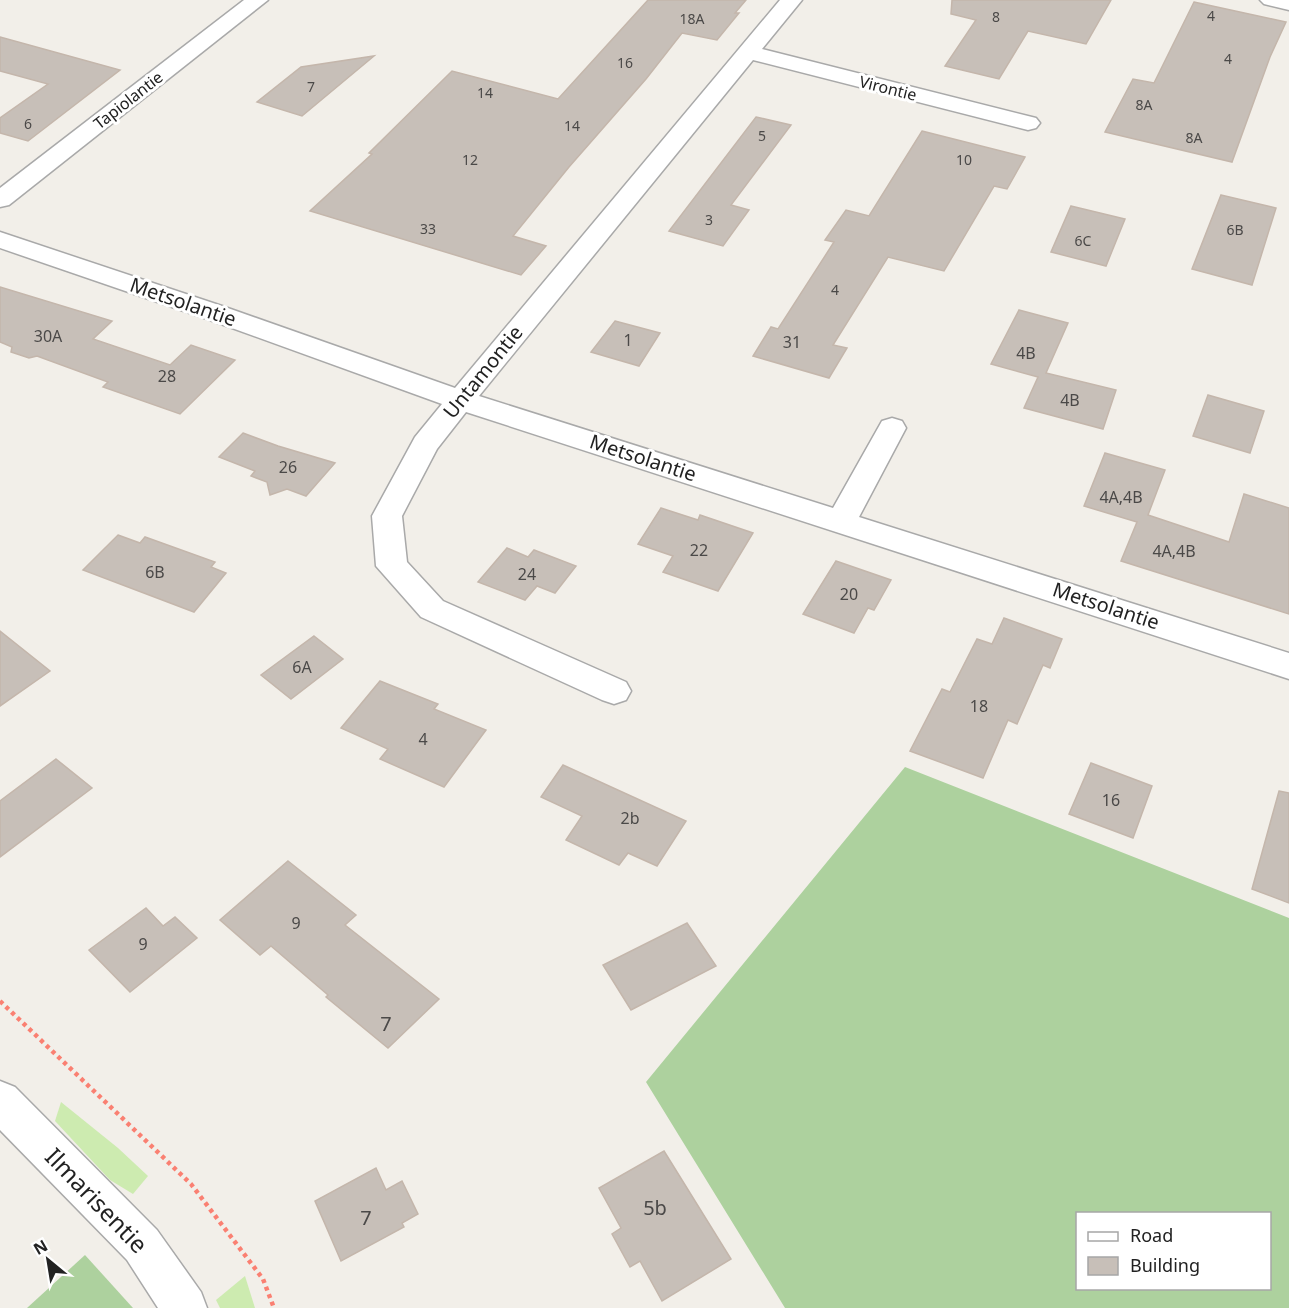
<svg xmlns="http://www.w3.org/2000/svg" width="1289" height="1308" viewBox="0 0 1289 1308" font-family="'Noto Sans',sans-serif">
	<rect width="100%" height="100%" fill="#f2efe9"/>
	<g fill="#cdebb0">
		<polygon points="61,1102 118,1148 148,1176 133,1194 110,1180 55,1121"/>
		<polygon points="245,1276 255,1308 220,1308 216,1300"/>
	</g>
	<g fill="#add19e" fill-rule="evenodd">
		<path d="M905 767 1289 918V1308H785L646 1082ZM1078 1214H1270V1288H1078Z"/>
		<polygon points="85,1255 133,1308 27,1308"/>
	</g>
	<g fill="#c7bfb8" stroke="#c4b6ab" stroke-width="1.5">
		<polygon points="648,0 746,0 735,13 739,13 717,40 682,33 646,79 569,167 513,236 546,246 521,275 310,211 372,154 369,153 452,71 558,99"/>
		<polygon points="952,0 1111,0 1086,44 1028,31 999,79 945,66 976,20 951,14"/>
		<polygon points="1194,2 1286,22 1270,57 1232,162 1105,132 1133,79 1154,83"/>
		<polygon points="0,37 120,70 28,141 0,133 0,118 48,84 0,71"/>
		<polygon points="374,56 302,116 257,102 301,67"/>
		<polygon points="756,117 791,125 731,205 749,210 723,246 669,231"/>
		<polygon points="922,131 1025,157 1007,189 994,186 944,271 888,257 833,345 847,348 829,378 753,356 771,327 778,329 834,242 825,240 846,210 869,216"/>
		<polygon points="1221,195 1276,208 1252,285 1192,269"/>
		<polygon points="1071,206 1125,219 1106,266 1051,252"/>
		<polygon points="0,287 112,321 93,339 170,365 191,345 235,360 180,414 103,387 108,382 37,356 29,358 11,352 12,347 0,342"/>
		<polygon points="1019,310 1068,323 1046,373 1116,390 1103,429 1024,408 1038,377 991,364"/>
		<polygon points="615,321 660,333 639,366 591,352"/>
		<polygon points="1208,395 1264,411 1250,453 1193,436"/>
		<polygon points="243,433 278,446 335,463 306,496 287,489 270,495 267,482 251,476 255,471 219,457"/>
		<polygon points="1105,453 1165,470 1148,515 1229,542 1244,494 1289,508 1289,614 1121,561 1137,522 1084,506"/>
		<polygon points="661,508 698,520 700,515 753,533 718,591 663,572 673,556 638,544"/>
		<polygon points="118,535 140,543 145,537 215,562 211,567 226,573 194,612 83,570"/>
		<polygon points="507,548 528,557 534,550 576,566 555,593 537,586 525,600 478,582"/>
		<polygon points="836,561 891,580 874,610 868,608 854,633 803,614"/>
		<polygon points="1004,618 1062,639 1050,668 1043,665 1017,724 1008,720 983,778 910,751 942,689 950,692 977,639 992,644"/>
		<polygon points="0,631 50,671 0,706"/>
		<polygon points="314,636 343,659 291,699 261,675"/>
		<polygon points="380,681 438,704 434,709 486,730 444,787 380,759 388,749 341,728"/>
		<polygon points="56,759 92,788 0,857 0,801"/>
		<polygon points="1091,763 1152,786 1133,838 1069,814"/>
		<polygon points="563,765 686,821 657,866 628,853 619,865 566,840 582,816 541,797"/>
		<polygon points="1279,791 1289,793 1289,903 1252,889"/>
		<polygon points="288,861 356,915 345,925 439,999 388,1048 326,997 328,995 271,946 260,955 220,920"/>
		<polygon points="146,908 163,926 175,917 197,938 130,992 89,950"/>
		<polygon points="687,923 716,966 631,1010 603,965"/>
		<polygon points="664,1151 731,1259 662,1301 640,1261 630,1267 612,1234 621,1228 599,1188"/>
		<polygon points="376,1168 386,1190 402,1181 418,1214 402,1223 404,1227 341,1261 315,1201"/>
	</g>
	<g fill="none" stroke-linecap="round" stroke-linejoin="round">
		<g stroke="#a9a9a9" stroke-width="3">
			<g id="minor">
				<polygon points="244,0 268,0 9,205 0,207 0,188"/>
				<polygon points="780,0 802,0 762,49 1036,118 1040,123 1036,128 1028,130 753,60 479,396 833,508 882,421 892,418 902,421 906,428 859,517 1289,653 1289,679 466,412 437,449 402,516 407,562 443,601 626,682 631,691 626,700 614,704 602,700 421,617 376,566 372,516 415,437 442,404 207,319 0,248 0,232 225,307 455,388"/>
				<polygon points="1260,0 1289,0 1289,10 1264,4"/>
				<polygon points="0,1081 15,1087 157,1230 201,1292 207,1308 158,1308 127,1260 0,1130"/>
			</g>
		</g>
		<polyline stroke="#fa8072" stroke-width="4.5" stroke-dasharray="4 4" stroke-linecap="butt" points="0,1001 191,1184 263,1279 274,1308"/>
		<use href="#minor" fill="#fff" fill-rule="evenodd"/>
	</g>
	<g text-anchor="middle" stroke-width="6" stroke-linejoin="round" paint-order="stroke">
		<g font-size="14" fill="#4b4948">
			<text x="1211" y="21">4</text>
			<text x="996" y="22">8</text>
			<text x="692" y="24">18A</text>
			<text x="1228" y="64">4</text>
			<text x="625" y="68">16</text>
			<text x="311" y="92">7</text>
			<text x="485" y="98">14</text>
			<text x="1144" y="110">8A</text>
			<text x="28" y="129">6</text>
			<text x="572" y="131">14</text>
			<text x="762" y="141">5</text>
			<text x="1194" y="143">8A</text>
			<text x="470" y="165">12</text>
			<text x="964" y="165">10</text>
			<text x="709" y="225">3</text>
			<text x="428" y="234">33</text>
			<text x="1235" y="235">6B</text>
			<text x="1083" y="246">6C</text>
			<text x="835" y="295">4</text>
		</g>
		<g font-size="16" fill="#222" stroke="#fff">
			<text transform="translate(888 88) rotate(14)" y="6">Virontie</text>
			<text transform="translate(128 100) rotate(-38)" y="6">Tapiolantie</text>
		</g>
		<g font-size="16" fill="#4b4948">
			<text x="48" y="342">30A</text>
			<text x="628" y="346">1</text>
			<text x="792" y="348">31</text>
			<text x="1026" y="359">4B</text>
			<text x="167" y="382">28</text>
			<text x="1070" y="406">4B</text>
			<text x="288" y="473">26</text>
			<text x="1121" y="503">4A,4B</text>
			<text x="699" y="556">22</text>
			<text x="1174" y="557">4A,4B</text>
			<text x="155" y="578">6B</text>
			<text x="527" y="580">24</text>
			<text x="849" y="600">20</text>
			<text x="302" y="673">6A</text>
			<text x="979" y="712">18</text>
			<text x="423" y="745">4</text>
			<text x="1111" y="806">16</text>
			<text x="630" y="824">2b</text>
			<text x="296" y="929">9</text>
			<text x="143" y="950">9</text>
		</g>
		<g font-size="20" fill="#222" stroke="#fff">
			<text transform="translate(183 302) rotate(19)" y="7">Metsolantie</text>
			<text transform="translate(483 372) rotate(-51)" y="7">Untamontie</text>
			<text transform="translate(643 458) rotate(18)" y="7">Metsolantie</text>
			<text transform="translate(1106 606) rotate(18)" y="7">Metsolantie</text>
		</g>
		<g font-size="20" fill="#4b4948">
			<text x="386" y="1031">7</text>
			<text x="655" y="1215">5b</text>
			<text x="366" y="1225">7</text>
		</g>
		<g font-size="24" fill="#222" stroke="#fff">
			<text transform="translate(96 1201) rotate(46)" y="8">Ilmarisentie</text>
		</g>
	</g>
	<rect x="1076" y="1212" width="195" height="78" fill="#ffffff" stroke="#a7a7a7" stroke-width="1.5"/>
	<rect x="1088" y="1232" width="30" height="9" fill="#ffffff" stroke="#a7a7a7" stroke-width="1.5"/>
	<text x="1130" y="1242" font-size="18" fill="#222222">Road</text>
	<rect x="1088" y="1257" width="30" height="18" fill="#c7bfb8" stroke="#a7a7a7" stroke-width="1.5"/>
	<text x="1130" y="1272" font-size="18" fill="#222222">Building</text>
	<g transform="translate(48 1260) rotate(330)" stroke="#ffffff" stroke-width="4.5" paint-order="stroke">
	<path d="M0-4.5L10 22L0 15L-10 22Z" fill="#222222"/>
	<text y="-9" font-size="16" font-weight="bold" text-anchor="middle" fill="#222222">N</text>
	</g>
</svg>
